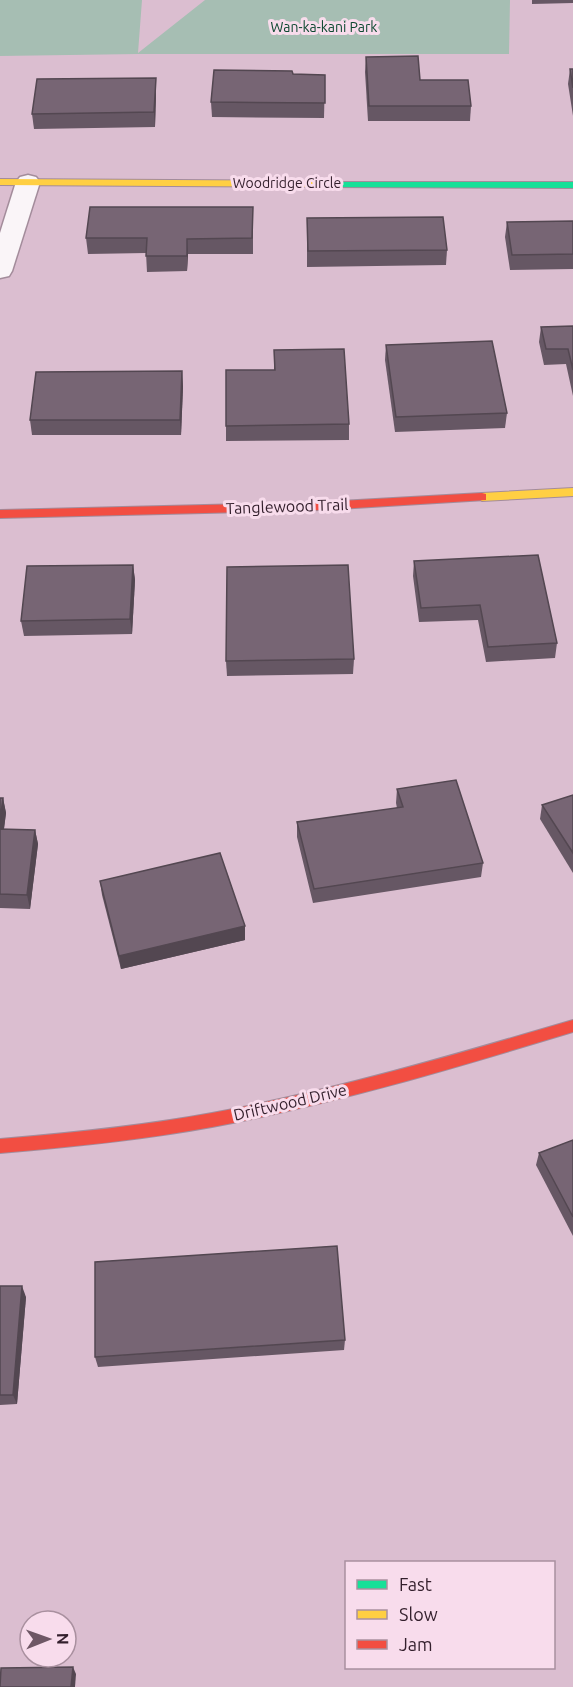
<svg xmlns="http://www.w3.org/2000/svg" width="573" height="1687" viewBox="0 0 573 1687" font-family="Ubuntu,sans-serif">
	<rect width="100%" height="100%" fill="#dbbed0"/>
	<polygon fill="#a6beb3" points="0,0 142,0 138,53 205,0 510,0 509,54 138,54 0,56"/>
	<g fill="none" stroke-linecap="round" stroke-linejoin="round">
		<g stroke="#a38c9b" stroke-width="3">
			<polygon id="street" points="28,175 36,177 40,182 12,271 9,276 0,278 0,233 16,182 20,177"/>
		</g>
		<g stroke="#a38c9b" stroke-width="2">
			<polygon id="fast" points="319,182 573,182 573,188 322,187 317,184"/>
		</g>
		<g stroke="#a38c9b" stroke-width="2">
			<g id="slow">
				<polygon points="0,179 322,181 327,184 322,187 0,185"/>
				<polygon points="573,488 573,496 482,501 476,497 482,493"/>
			</g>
		</g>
		<g stroke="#a38c9b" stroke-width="2">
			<g id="jam">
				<polygon points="482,493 486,494 486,500 322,510 0,518 0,510 322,502"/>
				<path d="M573 1020V1032C454 1068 335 1104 212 1127 142 1140 71 1147 0 1153V1139C71 1133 142 1126 212 1113 334 1090 454 1055 573 1020Z"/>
			</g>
		</g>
		<use href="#street" fill="#faf5f8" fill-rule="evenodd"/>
		<use href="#fast" fill="#16e098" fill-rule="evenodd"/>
		<use href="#slow" fill="#ffcf43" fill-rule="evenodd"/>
		<use href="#jam" fill="#f24e42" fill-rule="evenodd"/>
	</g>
	<g fill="#665764">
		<polygon points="532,0 573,0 573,3 532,4"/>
		<polygon points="366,57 420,80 471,106 470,121 368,121 365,72"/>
		<polygon points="570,69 573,69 573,116 568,84"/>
		<polygon points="293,74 325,75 324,118 212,117 211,102"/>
		<polygon points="156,93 155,127 34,129 32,114"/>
		<polygon points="307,218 447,250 446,265 307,267"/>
		<polygon points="573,221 573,269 510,270 505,237 507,222"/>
		<polygon points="253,222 253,254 188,254 187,271 147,272 146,253 88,254 86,238"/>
		<polygon points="573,326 573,396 566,364 544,365 539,342 541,327"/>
		<polygon points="386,345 507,413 505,428 395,432 385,360"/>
		<polygon points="274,350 349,424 349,440 226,441 226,426 274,370"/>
		<polygon points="182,371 183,387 181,435 32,435 30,420"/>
		<polygon points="414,561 557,643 555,658 486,662 478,620 419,622 413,576"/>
		<polygon points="133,565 135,580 132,634 24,636 21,621"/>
		<polygon points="354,659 353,674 227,676 226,661"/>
		<polygon points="397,789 483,863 481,877 313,903 297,837 297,822 397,808 396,803"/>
		<polygon points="573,795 573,873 540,819 542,805"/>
		<polygon points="0,798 3,798 6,813 4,829 35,830 38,844 30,909 0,908"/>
		<polygon points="100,881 245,926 245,940 121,969 102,895"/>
		<polygon points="573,1140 573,1236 536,1165 539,1153"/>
		<polygon points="0,1286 26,1297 17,1404 0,1405"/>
		<polygon points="345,1340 344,1350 98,1367 95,1357"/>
	</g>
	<g fill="#534751">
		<polygon points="156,78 156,93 155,127 154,112"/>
		<polygon points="187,239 188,254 187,271"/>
		<polygon points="182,371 183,387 181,435 180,420"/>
		<polygon points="133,565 135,580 132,634 130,619"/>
		<polygon points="3,798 6,813 2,843 0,833 0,821"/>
		<polygon points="35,830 38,844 30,909 27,895"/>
		<polygon points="245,926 245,940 121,969 119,956"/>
		<polygon points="22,1286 26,1297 17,1404 13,1395"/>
		<polygon points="73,1667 76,1674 75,1687 71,1687"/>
	</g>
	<g fill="#776574" stroke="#534751" stroke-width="1.5">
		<polygon points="418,56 420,80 468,80 471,106 369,106 366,57"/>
		<polygon points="570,69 573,69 573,88"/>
		<polygon points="214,70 292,71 293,74 325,75 325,103 211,102"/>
		<polygon points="156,78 154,112 32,114 37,79"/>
		<polygon points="90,207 253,207 252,238 187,239 187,256 146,256 147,238 86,238"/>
		<polygon points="443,217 447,250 308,251 307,218"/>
		<polygon points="573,221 573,254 512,255 507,222"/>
		<polygon points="573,326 573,370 568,349 546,349 541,327"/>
		<polygon points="492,341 507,413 396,417 386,345"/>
		<polygon points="344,349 349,424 226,426 226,370 275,370 274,350"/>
		<polygon points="182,371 180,420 30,420 36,372"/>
		<polygon points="538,555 557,643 488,647 480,605 421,608 414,561"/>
		<polygon points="133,565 130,619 21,621 27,566"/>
		<polygon points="348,565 354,659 226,661 227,567"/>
		<polygon points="456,780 483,863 314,889 297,822 403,807 397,789"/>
		<polygon points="573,795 573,853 542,805"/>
		<polygon points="0,798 3,798 0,821"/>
		<polygon points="0,829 35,830 27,895 0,894"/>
		<polygon points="220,853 245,926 119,956 100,881"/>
		<polygon points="573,1140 573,1217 539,1153"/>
		<polygon points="337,1246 345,1340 95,1357 95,1262"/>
		<polygon points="0,1286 22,1286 13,1395 0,1395"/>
		<polygon points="73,1667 71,1687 0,1687 1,1668"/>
	</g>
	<g text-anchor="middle" stroke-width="6" stroke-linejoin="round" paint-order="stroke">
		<g font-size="14" fill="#0c4830" stroke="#f8dcec">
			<text x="324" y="32">Wan-ka-kani Park</text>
		</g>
		<g font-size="14" fill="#331f2c" stroke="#f8dcec">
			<text x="287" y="188">Woodridge Circle</text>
		</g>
		<g font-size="16" fill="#331f2c" stroke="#f8dcec">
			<text transform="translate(287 506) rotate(-2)" y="6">Tanglewood Trail</text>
			<text transform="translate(290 1102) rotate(-13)" y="6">Driftwood Drive</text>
		</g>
	</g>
	<rect x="345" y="1561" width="210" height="108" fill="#f8dcec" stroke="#a9909f" stroke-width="1.5"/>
	<rect x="357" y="1580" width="30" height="9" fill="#16e098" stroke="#a9909f" stroke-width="1.5"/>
	<text x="399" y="1591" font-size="18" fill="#331f2c">Fast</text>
	<rect x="357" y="1610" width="30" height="9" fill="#ffcf43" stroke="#a9909f" stroke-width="1.5"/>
	<text x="399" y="1621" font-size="18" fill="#331f2c">Slow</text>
	<rect x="357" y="1640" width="30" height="9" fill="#f24e42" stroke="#a9909f" stroke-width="1.5"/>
	<text x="399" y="1651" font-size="18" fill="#331f2c">Jam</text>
	<g transform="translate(48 1639) rotate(89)"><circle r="28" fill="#f8dcec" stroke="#a9909f" stroke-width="1.5"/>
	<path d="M0-4.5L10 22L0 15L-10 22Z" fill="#6e5765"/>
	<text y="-9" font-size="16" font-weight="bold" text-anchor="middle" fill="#331f2c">N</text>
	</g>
</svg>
